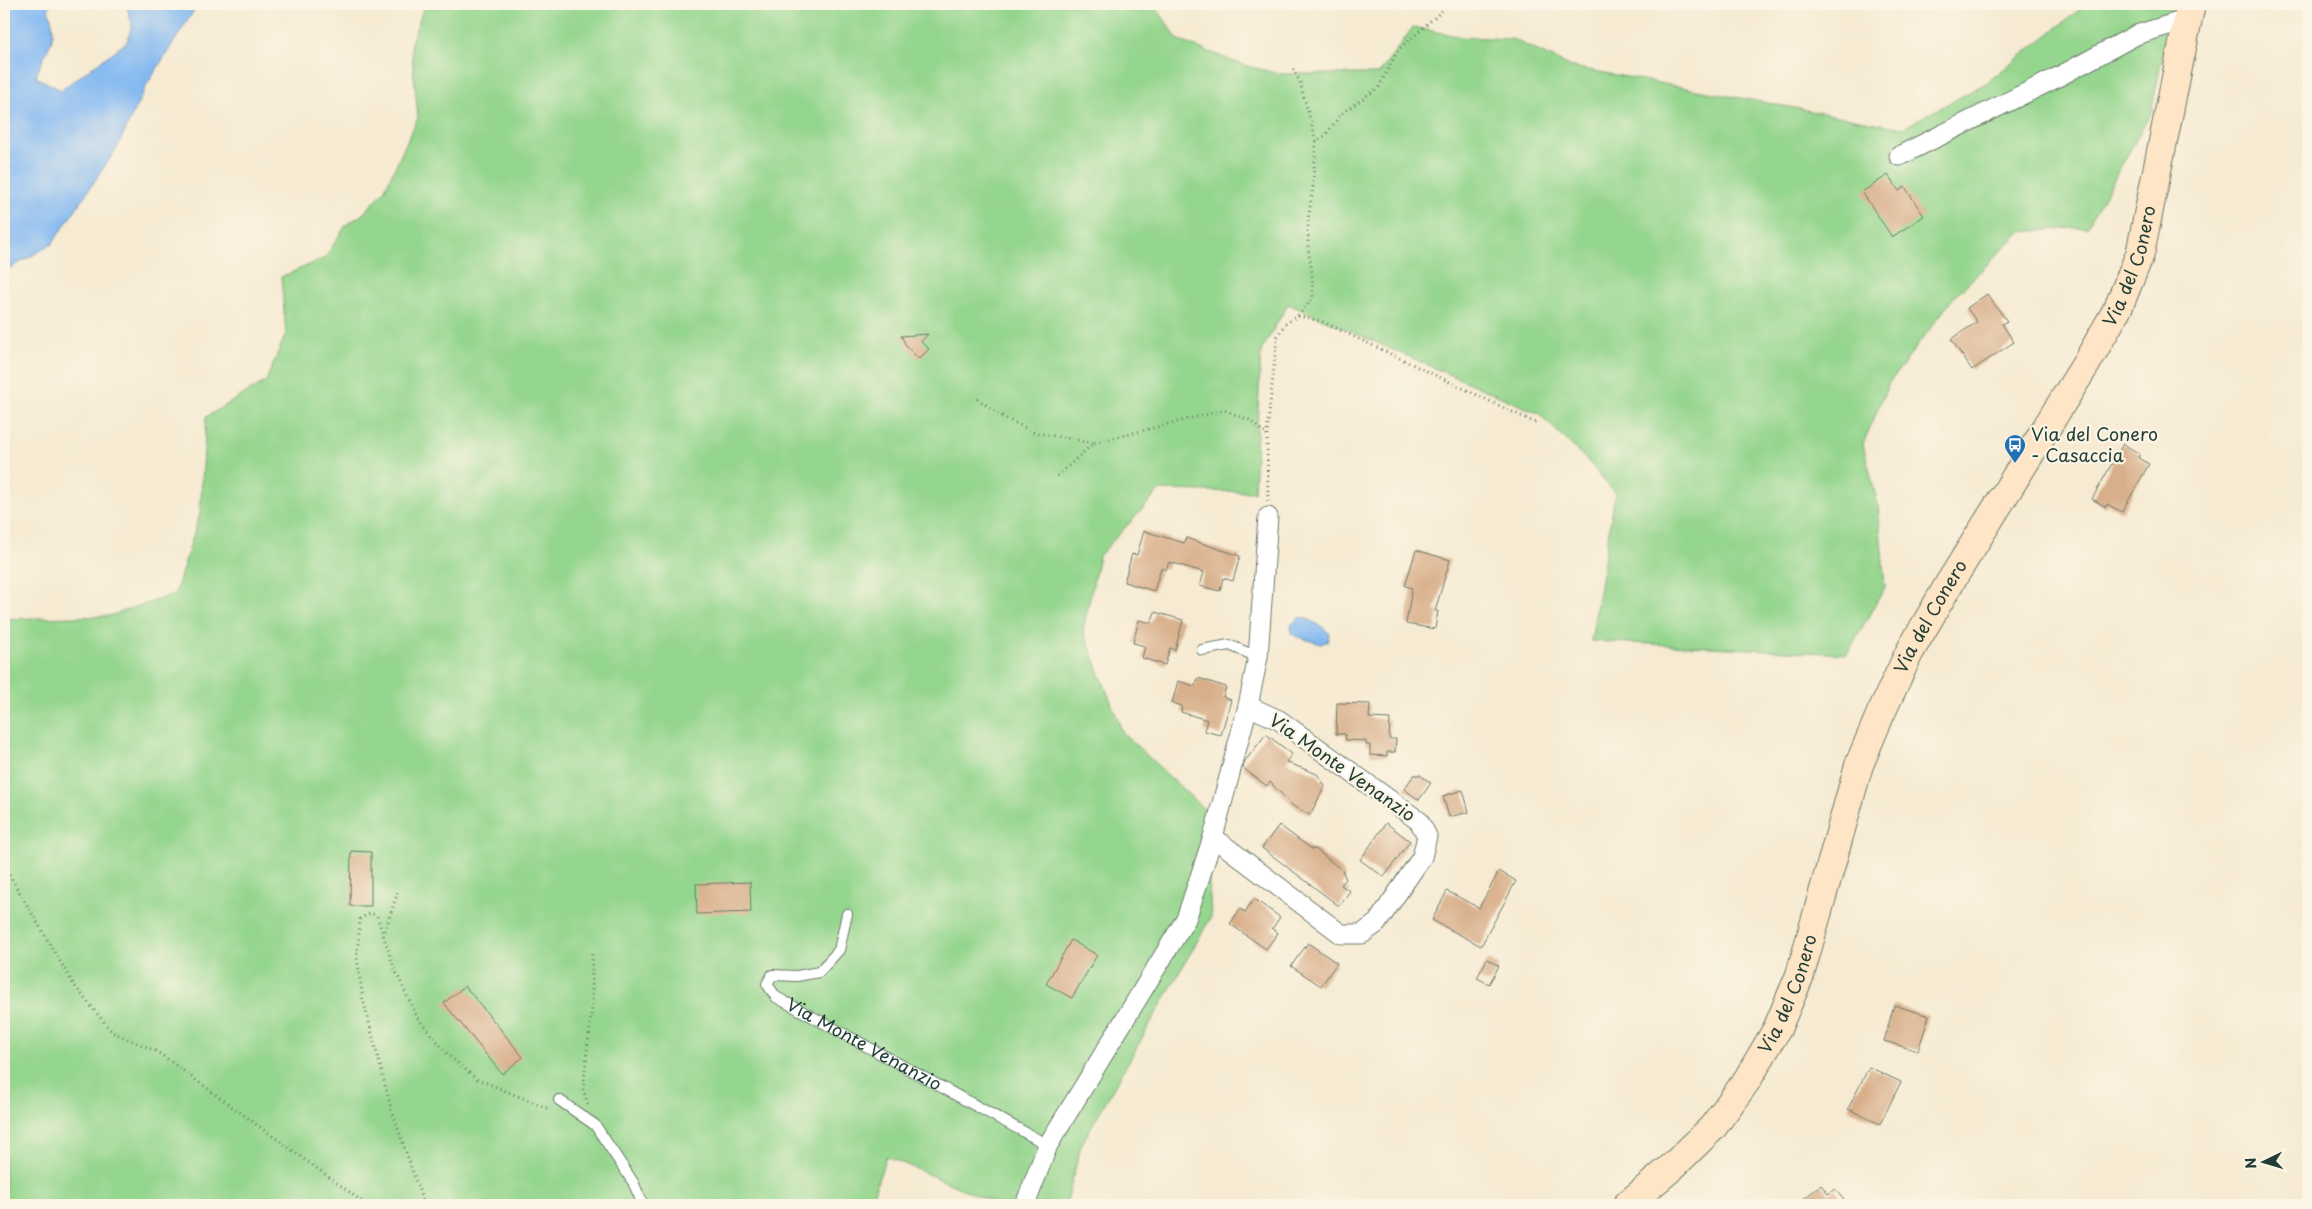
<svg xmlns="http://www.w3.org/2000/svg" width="2312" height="1209" viewBox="0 0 2312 1209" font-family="'Playpen Sans',sans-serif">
	<rect width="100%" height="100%" fill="#fcf5e5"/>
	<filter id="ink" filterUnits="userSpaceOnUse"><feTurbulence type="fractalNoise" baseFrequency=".02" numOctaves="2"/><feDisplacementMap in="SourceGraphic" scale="10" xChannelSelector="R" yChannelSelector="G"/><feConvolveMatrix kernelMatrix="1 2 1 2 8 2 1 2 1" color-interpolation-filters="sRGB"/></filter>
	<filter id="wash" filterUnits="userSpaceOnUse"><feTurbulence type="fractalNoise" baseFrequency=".0096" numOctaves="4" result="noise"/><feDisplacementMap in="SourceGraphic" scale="20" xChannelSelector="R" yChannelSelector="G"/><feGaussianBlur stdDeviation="1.12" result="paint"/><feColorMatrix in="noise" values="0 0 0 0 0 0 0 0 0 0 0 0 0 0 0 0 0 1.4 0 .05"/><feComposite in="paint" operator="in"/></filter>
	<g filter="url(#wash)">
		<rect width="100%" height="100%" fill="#f6ead2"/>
		<polygon fill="#95d68e" stroke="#5a8a61" points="425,4 1154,4 1178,40 1243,65 1280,74 1379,74 1413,27 1461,37 1512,39 1572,67 1903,128 1986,83 2087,4 2173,4 2151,113 2087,227 2020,232 1954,297 1889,383 1863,444 1878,505 1885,587 1847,654 1591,641 1615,493 1589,462 1538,413 1288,304 1261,351 1254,492 1160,490 1099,556 1083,630 1123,733 1205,810 1211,917 1081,1145 1066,1205 995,1205 995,1203 886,1156 870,1205 5,1205 4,619 109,616 175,594 200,514 206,417 266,381 286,334 281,277 325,258 346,225 363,214 384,191 418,118 411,43"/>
		<g fill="#84b9f2" stroke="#527b93">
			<path d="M4 4H51L48 9C61 42 45 47 36 77L61 90 127 42 132 24 126 4H198L146 86 117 148 52 244 7 270 4 335Z"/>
			<path d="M1299 617C1308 618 1323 626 1329 633L1328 641 1321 644 1295 636 1292 633 1291 625Z"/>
		</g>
		<g id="blocks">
			<g fill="#d8af8a">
				<polygon points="1888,175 1899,191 1905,187 1924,216 1892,237 1862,192"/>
				<polygon points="1987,294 2007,321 2002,324 2014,342 1972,370 1951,339 1977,322 1967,308"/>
				<polygon points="928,334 921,342 929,349 919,359 907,347 901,336"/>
				<polygon points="2123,444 2140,454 2138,458 2149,464 2122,512 2107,504 2106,507 2092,499"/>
				<polygon points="1144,531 1184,543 1186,538 1240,556 1233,581 1223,578 1220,591 1200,586 1204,572 1169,562 1166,570 1161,568 1154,591 1124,582 1132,554 1137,555"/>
				<polygon points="1416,550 1450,560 1435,611 1438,611 1435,629 1406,624 1412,588 1405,586"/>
				<polygon points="1155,612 1183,620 1175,650 1170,648 1165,665 1142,658 1145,646 1133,643 1139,620 1151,623"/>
				<polygon points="1198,678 1226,687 1223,697 1231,700 1221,735 1204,731 1207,720 1181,712 1182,706 1172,703 1178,681 1195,686"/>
				<polygon points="1337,703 1370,704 1369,718 1390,719 1389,739 1396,739 1395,752 1387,752 1387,756 1370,755 1370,745 1366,745 1366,741 1346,740 1345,734 1336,734"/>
				<polygon points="1266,734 1292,754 1286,762 1317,774 1325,786 1310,815 1293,806 1270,782 1267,786 1243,768 1245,761"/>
				<polygon points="1414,775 1420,775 1431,783 1419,800 1404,789"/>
				<polygon points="1463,790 1469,812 1449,817 1443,796"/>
				<polygon points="1386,823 1410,841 1384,877 1360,860"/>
				<polygon points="1279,825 1313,850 1314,848 1342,870 1346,879 1341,885 1350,891 1339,906 1262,848"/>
				<polygon points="351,851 371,852 371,906 350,906"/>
				<polygon points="1499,871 1516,881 1481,946 1432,920 1447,891 1479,908"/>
				<polygon points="750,882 751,912 697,914 696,884"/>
				<polygon points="1254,899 1280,917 1272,929 1278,933 1266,949 1230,924 1240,909 1245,912"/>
				<polygon points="1071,940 1097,955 1072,998 1046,984"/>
				<polygon points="1308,943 1337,963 1321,986 1291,966"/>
				<polygon points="1487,959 1499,966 1489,984 1477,978"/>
				<polygon points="465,986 523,1057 502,1074 444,1003"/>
				<polygon points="1894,1005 1929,1016 1918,1051 1884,1041"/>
				<polygon points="1869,1067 1901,1082 1880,1124 1848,1109"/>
				<polygon points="1821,1185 1828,1194 1835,1189 1848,1205 1796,1205"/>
			</g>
		</g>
	</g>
	<g filter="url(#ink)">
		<use href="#blocks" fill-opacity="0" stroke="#6a7a6b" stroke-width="1"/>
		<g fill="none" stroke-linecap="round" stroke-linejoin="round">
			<g stroke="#6a7a6b" stroke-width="12">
				<g id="lane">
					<polyline points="1202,650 1229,645 1258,657"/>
					<path id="s1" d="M847 914 839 950 819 972 797 976 772 975 767 984 776 997 1048 1145"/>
					<polyline points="559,1100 595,1125 633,1182 643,1205"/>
				</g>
			</g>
			<g stroke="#6a7a6b" stroke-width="21">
				<g id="street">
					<polyline points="1899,156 2058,77 2136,35 2188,19"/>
					<polyline points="1213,837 1341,934 1362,934 1377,923 1422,857 1427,836 1419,821 1279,720 1248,706"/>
					<polyline points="1025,1205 1048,1145 1186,919 1213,837 1248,706 1258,657 1268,517"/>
				</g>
			</g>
			<g stroke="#6a7a6b" stroke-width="30">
				<g id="secondary">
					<path id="s2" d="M1627 1205 1672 1167 1713 1127 1747 1080 1777 1029 1800 975 1859 765 1880 715 1909 653 1949 584 2086 364 2118 308 2140 254 2191 4"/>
				</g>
			</g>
			<g stroke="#6a7a6b" stroke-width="3" stroke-dasharray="1 4" stroke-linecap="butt">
				<polyline points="1293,69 1300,82 1316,141"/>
				<polyline points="1298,316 1313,298 1312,272 1308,248 1308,220 1313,187 1316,141 1325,136 1341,114 1379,87 1398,50 1443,10 1445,4"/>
				<polyline points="977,399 1005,418 1033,432 1093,443"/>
				<polyline points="1057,476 1094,443 1224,410 1249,420 1266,434"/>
				<polyline points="1268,501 1267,434 1277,337 1285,324 1298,316 1321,321 1536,423"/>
				<polyline points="4,866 74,985 112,1032 156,1051 367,1205"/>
				<polyline points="383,936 398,892"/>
				<polyline points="588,1104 583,1089 592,1008 592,953"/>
				<polyline points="424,1205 391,1108 363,999 357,958 360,919 370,913 377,916 394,968 417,1017 449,1056 477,1079 549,1109"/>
			</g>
			<use href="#lane" stroke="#fff" stroke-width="10"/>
			<use href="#street" stroke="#fff" stroke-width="19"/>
			<use href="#secondary" stroke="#fde5c5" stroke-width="28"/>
		</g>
	</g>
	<defs>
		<g id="bus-pin" transform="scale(1.125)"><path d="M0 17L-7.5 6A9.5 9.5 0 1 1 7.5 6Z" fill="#1f6fb2" stroke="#fcf5e5"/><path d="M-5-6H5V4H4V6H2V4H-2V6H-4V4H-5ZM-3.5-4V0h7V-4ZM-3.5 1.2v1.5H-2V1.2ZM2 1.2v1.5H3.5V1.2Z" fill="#fff"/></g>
	</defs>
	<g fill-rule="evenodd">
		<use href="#bus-pin" x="2015" y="445"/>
	</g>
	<g text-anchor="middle" stroke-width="4.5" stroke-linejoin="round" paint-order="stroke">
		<g font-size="18" fill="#1f3d34" stroke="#fcf5e5">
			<text dy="6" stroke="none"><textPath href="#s2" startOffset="1080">Via del Conero</textPath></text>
			<text dy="6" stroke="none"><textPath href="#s2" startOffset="675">Via del Conero</textPath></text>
			<text transform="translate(1342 768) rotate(35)" y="6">Via Monte Venanzio</text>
			<text dy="6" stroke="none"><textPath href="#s2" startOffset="270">Via del Conero</textPath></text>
			<text dy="6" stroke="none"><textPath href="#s1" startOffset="240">Via Monte Venanzio</textPath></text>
		</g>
		<g font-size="18" fill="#1f3d34" stroke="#fcf5e5" text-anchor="start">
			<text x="2031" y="441">Via del Conero<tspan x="2031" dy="21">- Casaccia</tspan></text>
		</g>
	</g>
	<rect width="2312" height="1209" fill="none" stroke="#fcf5e5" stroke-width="20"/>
	<g transform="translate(2264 1162) rotate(265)" stroke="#fcf5e5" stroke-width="4" paint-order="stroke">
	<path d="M0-4L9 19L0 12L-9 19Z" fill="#1f3d34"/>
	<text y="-8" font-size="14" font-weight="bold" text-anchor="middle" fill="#1f3d34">N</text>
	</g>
</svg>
